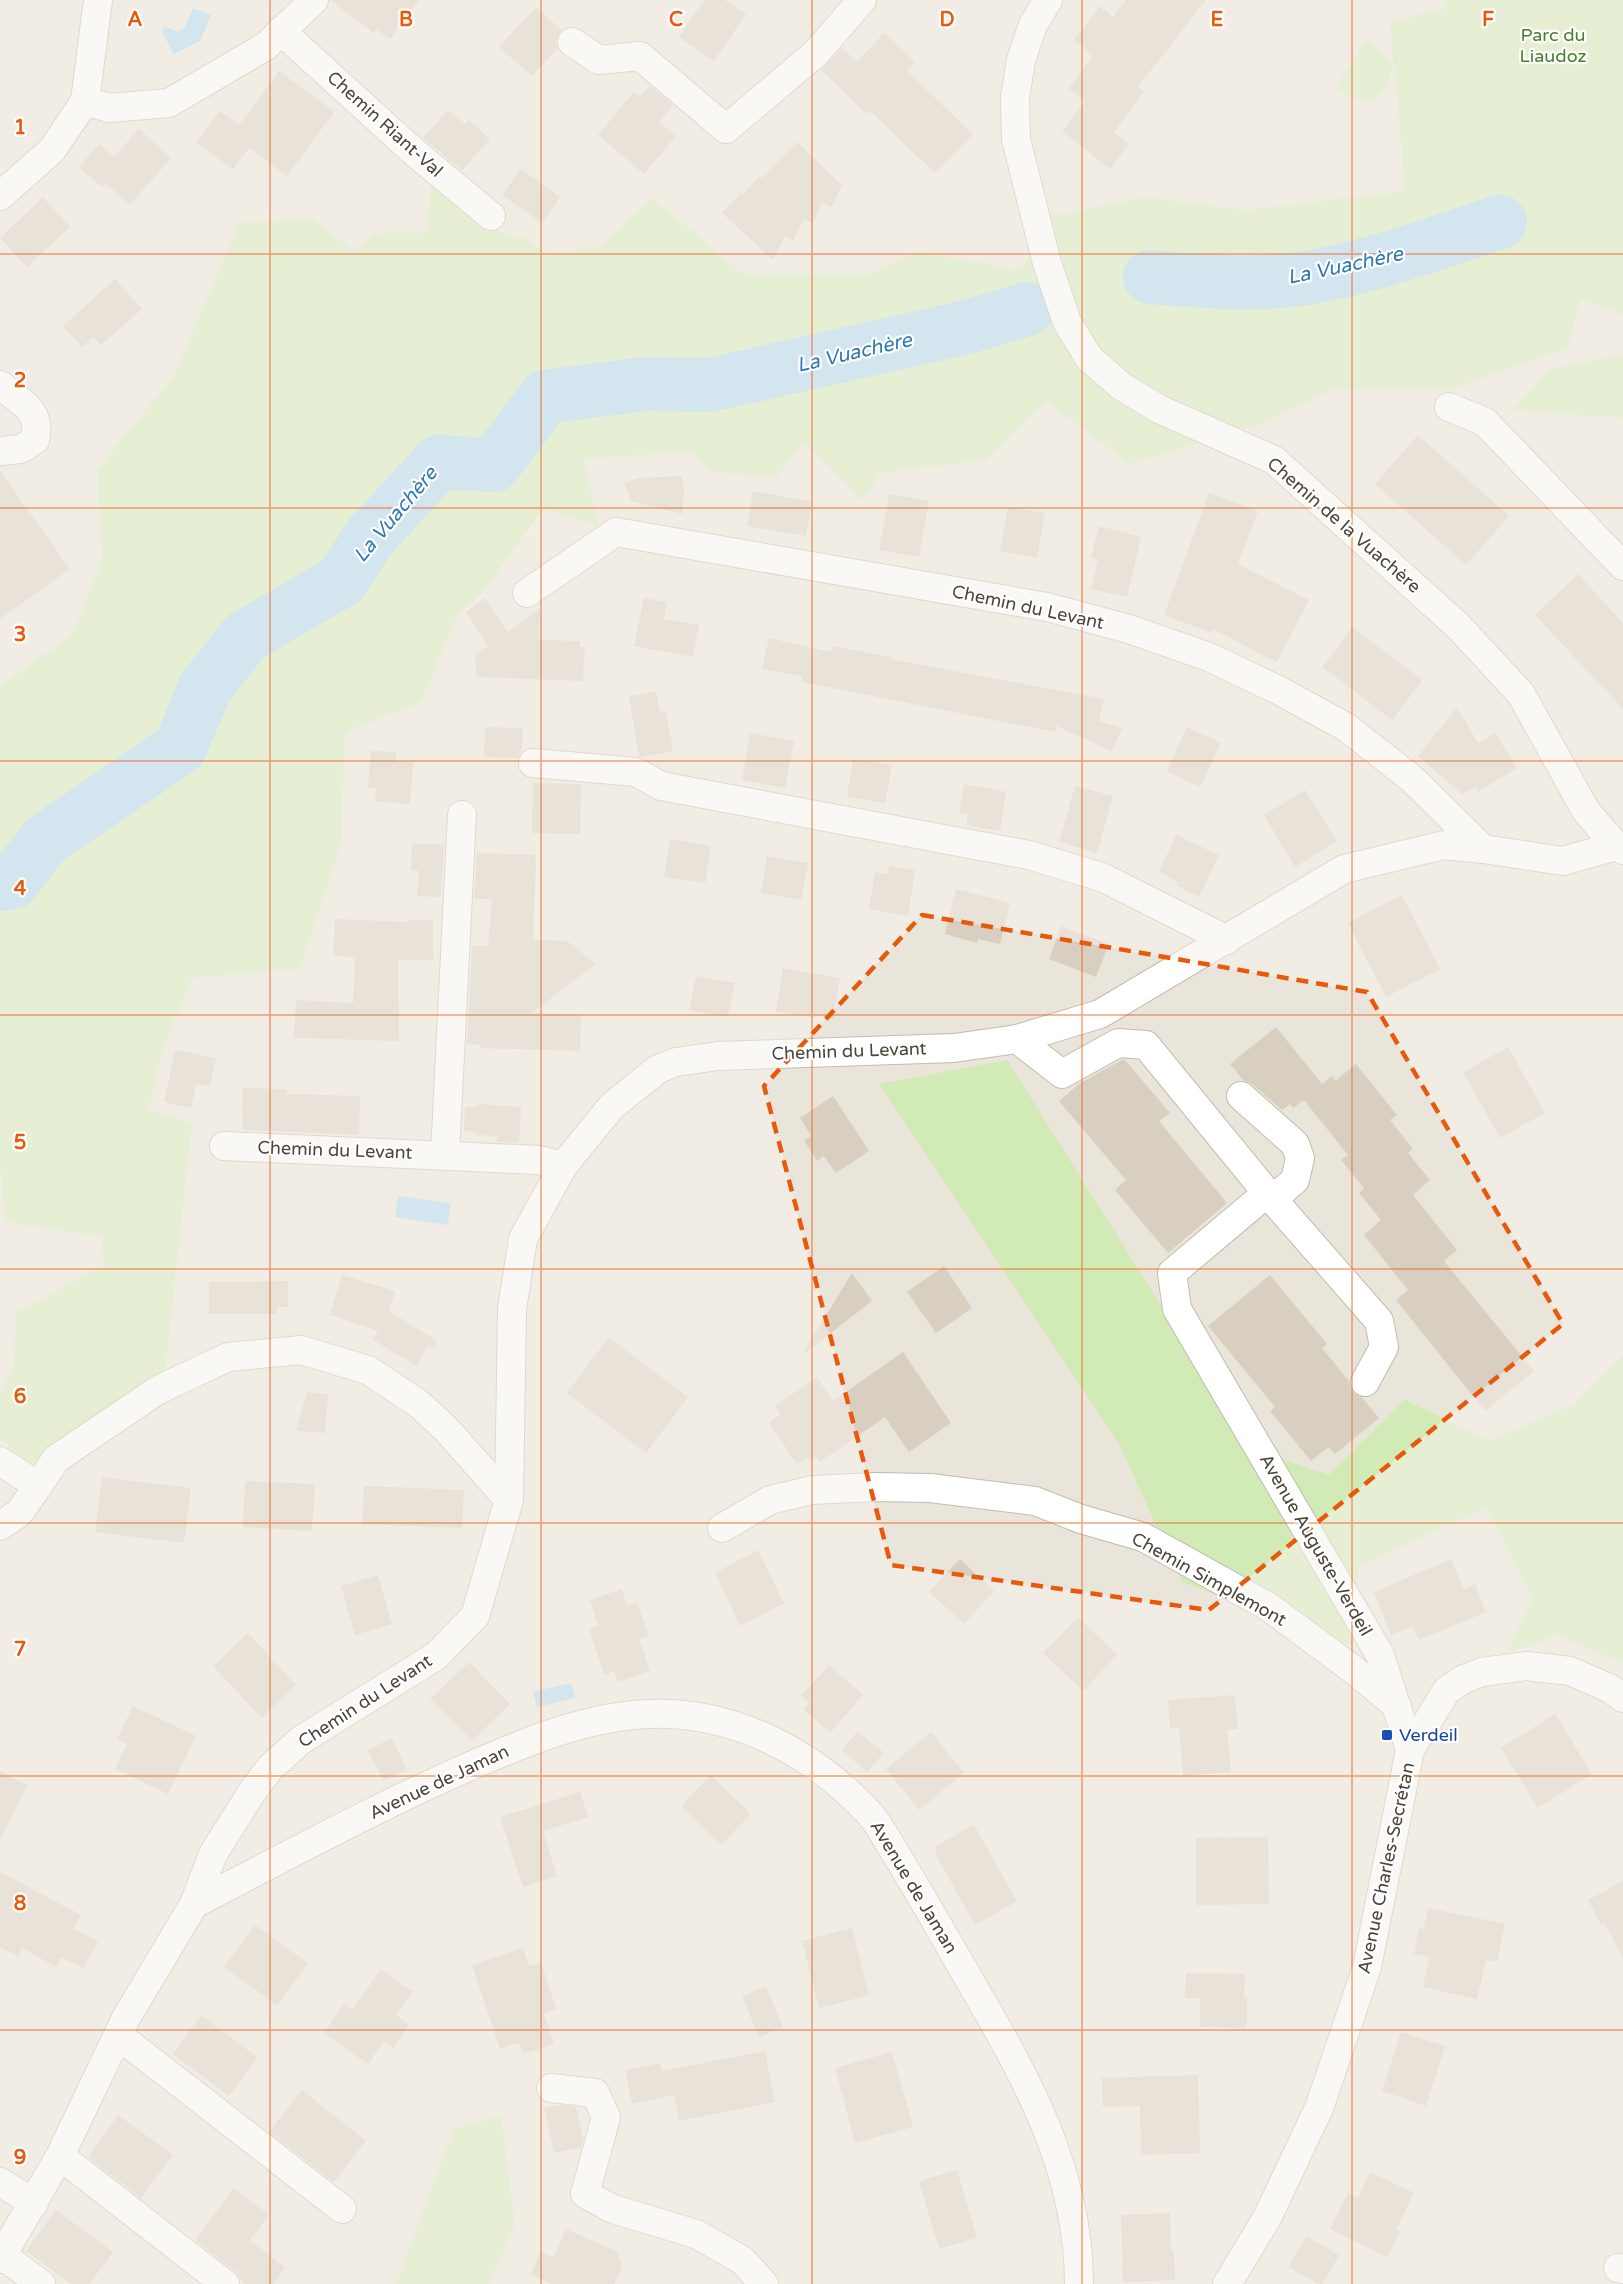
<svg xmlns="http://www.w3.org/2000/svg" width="1623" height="2284" viewBox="0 0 1623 2284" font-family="'Varela Round',sans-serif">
	<rect width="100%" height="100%" fill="#f6f3ec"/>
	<g fill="#eae5da">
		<polygon points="0,0 1444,0 1446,8 1390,22 1405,191 1245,210 1145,197 1021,270 916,251 870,274 745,275 653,198 600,246 549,255 524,238 504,234 433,175 427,233 377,233 353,250 310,218 239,223 175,374 97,470 102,559 73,634 0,686"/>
		<polygon points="1581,299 1623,315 1623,355 1514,411 1623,418 1623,2284 0,2284 0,1439 32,1465 165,1373 149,1110 165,1043 192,978 300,969 341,844 345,732 421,702 457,617 482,593 583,459 692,452 712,471 803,441 881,473 987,460 1046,401 1130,464 1256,426 1332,390"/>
		<polygon points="0,1164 5,1222 102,1237 103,1267 15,1313 14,1367 0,1391"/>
	</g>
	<g fill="#d2eab5">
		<path d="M1444 0H1623V315L1581 299 1567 348 1452 389 1332 390 1256 426 1130 464 1046 401 987 460 881 473 862 500 803 441 776 478 712 471 692 452 583 459 599 525 544 509 482 593 457 617 421 702 345 732 341 844 300 969 192 978 165 1043 149 1110 192 1123 165 1373 32 1465 0 1439V1391L14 1367 15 1313 103 1266 102 1237 5 1222 0 1164V686L73 634 102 559 97 470 175 374 239 223 311 218 353 250 377 233H427L432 175 504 234 524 238 549 255 600 246 653 198 745 275 870 274 916 251 1021 270 1052 216 1145 197 1245 210 1405 191 1394 64C1390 72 1388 85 1383 92 1367 110 1350 98 1336 86L1368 39 1393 62 1390 22 1446 8Z"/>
		<polygon points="1623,355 1623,418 1513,411 1548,370"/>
		<polygon points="1007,1060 1251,1449 1329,1475 1405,1400 1490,1441 1575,1404 1623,1356 1623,1663 1558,1635 1507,1653 1533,1598 1486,1507 1359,1566 1352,1645 1182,1582 1119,1444 879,1084"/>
		<polygon points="501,2116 515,2226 488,2284 396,2284 454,2129"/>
	</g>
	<g fill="#a9d4f2">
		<polygon points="193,8 211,15 200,41 174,54 162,32 164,26 178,32 185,27"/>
		<polygon points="398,1196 450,1203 448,1225 395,1217"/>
		<polygon points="571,1683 575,1698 537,1707 533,1692"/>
	</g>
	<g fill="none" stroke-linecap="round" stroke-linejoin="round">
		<g stroke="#a9d4f2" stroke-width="54">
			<path d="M1150 277C1202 281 1254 286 1306 278 1372 267 1436 243 1500 222"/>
			<polyline points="0,884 13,882 45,840 180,748 205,688 245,637 341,581 370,537 439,462 494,465 545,397 644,384 710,385 963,328 1027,309"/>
		</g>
	</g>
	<g fill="#d8cfc1">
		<polygon points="330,0 419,0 390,39 376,29 374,33"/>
		<polygon points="704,0 725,0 746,14 714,61 679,37"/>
		<polygon points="1126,0 1206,0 1138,87 1144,92 1114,132 1129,144 1110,169 1062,131 1085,101 1069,88 1093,56 1074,40 1100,6 1113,17"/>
		<polygon points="536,7 561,30 556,40 557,49 532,76 499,47"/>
		<polygon points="884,33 915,62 907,71 973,134 935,173 870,111 867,114 821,70 842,48 857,62"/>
		<polygon points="279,71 334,112 287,176 249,148 233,169 196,142 220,111 239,125"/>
		<polygon points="650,86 673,105 659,122 676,136 644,174 598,135 634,92 640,97"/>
		<polygon points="448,110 464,124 469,120 490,139 462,170 423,138"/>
		<polygon points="139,129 171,158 130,205 105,183 102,187 79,167 99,144 114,157"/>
		<polygon points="797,142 842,185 832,207 822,202 813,224 803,219 793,241 785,236 773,260 722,213 741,193 743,195 759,176 762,178"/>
		<polygon points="521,169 560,197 542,223 502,195"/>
		<polygon points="43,197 70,227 27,267 0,238"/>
		<polygon points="115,279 142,309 101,345 93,337 82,347 63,326"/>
		<polygon points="1418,435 1509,516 1466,565 1375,484"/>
		<polygon points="0,471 70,569 0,619"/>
		<polygon points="682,476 684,491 682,514 631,501 624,483 638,478"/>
		<polygon points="753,491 812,502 806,536 747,526"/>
		<polygon points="1209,493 1258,511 1238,564 1309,600 1277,662 1213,629 1212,633 1164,615"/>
		<polygon points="889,494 929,501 919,557 879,550"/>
		<polygon points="1008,507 1045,513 1037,558 1000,551"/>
		<polygon points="1099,526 1141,537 1127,597 1091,589 1098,559 1091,558"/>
		<polygon points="1578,574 1623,623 1623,709 1535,615"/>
		<polygon points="485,598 508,632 540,608 539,640 580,641 580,647 585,647 583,681 477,677 475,656 488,646 466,612"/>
		<polygon points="644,598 667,602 664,619 699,625 693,657 634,646"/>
		<polygon points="1353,627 1422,680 1392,720 1322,667"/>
		<polygon points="769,638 831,652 833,646 891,657 890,659 1104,699 1099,721 1122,728 1112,751 1056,726 1055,732 802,682 802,676 762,669"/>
		<polygon points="656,692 660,712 666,711 673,751 642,757 639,756 629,696"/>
		<polygon points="1457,707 1478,743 1495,733 1517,768 1478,792 1476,787 1462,794 1418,756"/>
		<polygon points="485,727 523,728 522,751 518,758 484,757"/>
		<polygon points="1187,727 1221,743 1200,787 1167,771"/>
		<polygon points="750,733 794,741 785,788 742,780"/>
		<polygon points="371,751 396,752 396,762 413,762 410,804 375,801 376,789 368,788"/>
		<polygon points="853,759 892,765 885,803 847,797"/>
		<polygon points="533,783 581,784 580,834 532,833"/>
		<polygon points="964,784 1006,792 1000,831 966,825 968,815 959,813"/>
		<polygon points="1075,786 1113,796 1097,853 1059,842"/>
		<polygon points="1305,790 1337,841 1295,867 1264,815"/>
		<polygon points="1176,835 1219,855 1199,897 1176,885 1178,882 1159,872"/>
		<polygon points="670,839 711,846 705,883 664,877"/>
		<polygon points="412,843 444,845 441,897 417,896 419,871 411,870"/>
		<polygon points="477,853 536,855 533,940 567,941 596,964 532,1013 581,1015 580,1051 480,1048 481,1045 467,1044 472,946 488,946 492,899 474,899"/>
		<polygon points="767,856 808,863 801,900 761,893"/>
		<polygon points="889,866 915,870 908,916 869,909 875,872 888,874"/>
		<polygon points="956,889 1010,903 1000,944 978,939 977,943 945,934"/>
		<polygon points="1402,895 1440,969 1386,997 1348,923"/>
		<polygon points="335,919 409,922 409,920 433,920 433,960 398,960 399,1041 294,1038 296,1000 353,1003 355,957 333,956"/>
		<polygon points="1061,926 1109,944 1096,977 1049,959"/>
		<polygon points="783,968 840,978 833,1018 815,1015 814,1018 776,1011"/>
		<polygon points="696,976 735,983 728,1017 689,1010"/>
		<polygon points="1276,1027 1322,1084 1332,1076 1335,1081 1356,1064 1397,1115 1390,1120 1413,1149 1408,1153 1430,1180 1413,1195 1457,1250 1444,1261 1534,1371 1485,1411 1396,1300 1408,1290 1364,1235 1381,1220 1359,1193 1364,1188 1341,1160 1348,1155 1304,1100 1293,1108 1290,1104 1282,1110 1252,1084 1243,1080 1230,1064"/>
		<polygon points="1508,1047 1545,1113 1500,1138 1463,1072"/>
		<polygon points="175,1050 216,1058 210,1086 196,1084 191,1108 164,1102"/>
		<polygon points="1122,1060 1125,1060 1170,1113 1159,1121 1227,1203 1168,1253 1115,1190 1126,1180 1059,1101 1080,1083"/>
		<polygon points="243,1088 287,1089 287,1094 360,1096 359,1135 242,1130"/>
		<polygon points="833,1096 869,1151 836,1173 824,1156 817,1161 804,1140 811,1136 800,1118"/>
		<polygon points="477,1104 521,1107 519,1143 497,1142 497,1136 477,1135 477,1132 464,1131 465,1107 477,1107"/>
		<polygon points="944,1266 972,1308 936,1333 907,1292"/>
		<polygon points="852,1273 872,1301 805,1353 804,1351"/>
		<polygon points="342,1275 395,1291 389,1311 437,1341 434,1348 427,1346 417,1366 373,1340 378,1331 330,1315"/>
		<polygon points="1270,1275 1327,1344 1322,1348 1349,1381 1351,1391 1362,1398 1379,1418 1335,1454 1329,1447 1311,1461 1270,1411 1275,1407 1208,1326"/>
		<polygon points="288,1281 288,1307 277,1307 277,1314 209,1314 209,1282"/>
		<polygon points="609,1337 688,1397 646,1453 567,1393"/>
		<polygon points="903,1352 951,1423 909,1452 885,1417 820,1462 816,1457 810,1461 807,1457 797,1464 769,1423 781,1414 775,1406 817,1377 833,1401"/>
		<polygon points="307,1392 328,1394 325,1433 296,1431"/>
		<polygon points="102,1477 191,1488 184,1543 95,1532"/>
		<polygon points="245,1481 315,1484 312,1531 243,1527"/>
		<polygon points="364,1486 464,1490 462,1528 362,1524"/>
		<polygon points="758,1550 784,1603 740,1626 715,1573"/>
		<polygon points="960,1559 994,1591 964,1624 929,1592"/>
		<polygon points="1451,1559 1464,1589 1475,1584 1486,1612 1419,1640 1413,1626 1391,1635 1374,1592"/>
		<polygon points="378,1575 392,1624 355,1635 341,1586"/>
		<polygon points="622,1589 627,1606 637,1603 649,1636 639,1639 650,1671 618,1682 614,1671 604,1675 589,1628 598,1625 590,1600"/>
		<polygon points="1078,1617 1117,1655 1083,1691 1043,1653"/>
		<polygon points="248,1633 296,1685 262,1718 213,1666"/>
		<polygon points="469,1662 510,1704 472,1741 430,1699"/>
		<polygon points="829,1665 863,1695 830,1733 803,1709 809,1703 801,1696"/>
		<polygon points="1235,1695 1238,1729 1227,1730 1231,1772 1183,1776 1179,1727 1170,1728 1168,1700"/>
		<polygon points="133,1706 196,1736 168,1794 115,1769 127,1744 117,1739"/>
		<polygon points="1555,1714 1592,1774 1538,1808 1501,1748"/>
		<polygon points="858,1731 884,1753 867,1772 842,1750"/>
		<polygon points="931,1732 964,1773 919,1810 886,1769"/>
		<polygon points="392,1738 407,1770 383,1781 368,1750"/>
		<polygon points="0,1771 27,1785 0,1840"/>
		<polygon points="711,1775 751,1814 721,1845 681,1806"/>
		<polygon points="580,1792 588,1817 543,1831 557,1876 523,1887 500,1817"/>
		<polygon points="974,1825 1017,1901 975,1925 936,1855 936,1846"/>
		<polygon points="1268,1837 1269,1904 1196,1905 1196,1838"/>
		<polygon points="0,1872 81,1915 74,1929 98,1942 83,1968 61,1957 56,1967 22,1948 18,1956 0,1947"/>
		<polygon points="1623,1881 1623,1959 1605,1923 1601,1925 1588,1900"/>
		<polygon points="1428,1908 1505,1924 1497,1962 1486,1960 1477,1999 1423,1987 1429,1957 1414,1954 1419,1928 1424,1929"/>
		<polygon points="255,1925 308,1963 277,2005 224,1967"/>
		<polygon points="852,1928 869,1995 819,2008 802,1941"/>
		<polygon points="523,1948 529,1966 541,1962 556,2009 544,2014 554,2044 523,2054 519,2043 500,2049 472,1965"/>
		<polygon points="381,1969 413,1992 396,2015 409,2025 393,2048 384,2041 368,2064 324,2033 344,2004 352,2010"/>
		<polygon points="1186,1973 1245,1974 1244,1998 1247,1998 1247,2028 1200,2027 1200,1998 1185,1998"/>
		<polygon points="766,1986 783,2027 759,2037 742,1996"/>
		<polygon points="201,2015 257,2057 229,2096 173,2054"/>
		<polygon points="1401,2032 1445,2046 1426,2106 1382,2091"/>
		<polygon points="765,2051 775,2102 679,2121 674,2095 632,2104 625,2070 660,2063 662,2071"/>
		<polygon points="892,2052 913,2127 855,2143 835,2068"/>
		<polygon points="1198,2075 1200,2153 1141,2155 1140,2106 1103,2107 1102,2078"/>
		<polygon points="302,2090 366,2141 334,2182 269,2132"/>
		<polygon points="559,2105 576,2107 583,2140 581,2147 554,2153 544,2108"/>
		<polygon points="118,2115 173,2155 141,2198 88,2157"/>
		<polygon points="957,2170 977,2238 939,2249 919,2181"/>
		<polygon points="1370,2172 1414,2193 1396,2230 1400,2231 1388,2257 1330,2229 1348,2193 1358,2198"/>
		<polygon points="234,2188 269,2215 250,2240 285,2268 273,2284 245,2284 235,2271 195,2240"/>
		<polygon points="56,2210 113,2252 89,2284 71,2284 26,2251"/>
		<polygon points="1170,2213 1171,2250 1174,2250 1175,2280 1123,2282 1121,2215"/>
		<polygon points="566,2229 618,2252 622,2267 614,2284 551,2284 531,2274 540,2252 554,2257"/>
		<polygon points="1306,2236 1339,2255 1323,2284 1318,2284 1289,2267"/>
	</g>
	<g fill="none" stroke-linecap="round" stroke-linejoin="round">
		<g stroke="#c2bbae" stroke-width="30">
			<g id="minor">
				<polyline points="1048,0 1033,25 1021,60 1015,98 1016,139 1047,263 1067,322 1089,358 1121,386 1159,409 1274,460 1458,626 1521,694 1586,811 1616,846 1623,850"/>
				<polyline points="281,31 414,152 491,216"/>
				<polyline points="572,42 599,60 640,56 726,129 816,53 862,0"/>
				<polyline points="85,101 109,108 169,103 266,46 314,0"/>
				<polyline points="0,196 52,150 85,101 98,0"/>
				<path d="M0 385C21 402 42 410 35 440L21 449 0 451"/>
				<polyline points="1449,407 1485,422 1623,566"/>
				<polyline points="527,593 616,532 1047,607 1129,629 1209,657 1278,690 1346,727 1411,778 1483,849"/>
				<polyline points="533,763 636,772 661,786 1029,855 1104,878 1227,940"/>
				<polyline points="1017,1039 1062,1074 1118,1043 1146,1045 1267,1193 1172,1273 1177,1309 1380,1655 1410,1750"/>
				<polyline points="1241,1096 1295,1144 1300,1158 1295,1180 1273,1199"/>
				<polyline points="224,1146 539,1160 563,1166"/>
				<polyline points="445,1155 462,815"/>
				<polyline points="1267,1193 1379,1321 1384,1347 1365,1382"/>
				<polyline points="0,1461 38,1486 56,1459 158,1390 228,1357 301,1350 368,1370 419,1404 446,1429 509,1500"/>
				<polyline points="0,1526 19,1513 38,1486"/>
				<polyline points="722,1528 770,1500 812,1490 875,1487 930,1488 1035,1501 1081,1519 1143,1537 1269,1607 1355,1671 1397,1706"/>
				<path d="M194 1904C285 1857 375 1808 468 1767 525 1742 587 1716 650 1714 735 1711 813 1753 869 1813 879 1824 886 1838 894 1851 915 1885 935 1920 955 1955 1015 2059 1079 2159 1079 2284"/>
				<polyline points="119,2036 342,2209"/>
				<polyline points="551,2088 595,2093 606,2117 585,2194 613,2209 696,2234 742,2260 764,2284"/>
				<polyline points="60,2156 225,2284"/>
				<polyline points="0,2182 34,2203"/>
				<polyline points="2,2255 41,2284"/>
				<polyline points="0,2259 60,2156 126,2018 194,1904 213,1854 252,1792 270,1768 301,1740 436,1656 475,1616 509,1500 512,1309 523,1239 563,1166 612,1106 658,1069 676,1062 718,1056 954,1048 1017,1039 1100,1014 1344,869 1444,845 1483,849 1563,861 1616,846"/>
				<polyline points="1618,2268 1623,2269"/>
				<polyline points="1227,2284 1267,2218 1319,2108 1367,1967 1410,1750 1447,1690 1464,1679 1482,1672 1527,1666 1570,1671 1611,1689 1623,1698"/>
			</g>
		</g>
		<use href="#minor" stroke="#fff" stroke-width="28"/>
	</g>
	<path d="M0 0H1623V2284H0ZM922 915 1367 992 1563 1324 1209 1610 891 1565 764 1086Z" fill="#f6f3ec" fill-opacity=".55" fill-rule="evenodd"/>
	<path fill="none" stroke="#e8590c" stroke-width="4.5" stroke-dasharray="12 8" stroke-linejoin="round" d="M922 915 1367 992 1563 1324 1209 1610 891 1565 764 1086Z"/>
	<path fill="none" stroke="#e8590c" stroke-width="1.5" stroke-opacity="0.55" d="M270 0V2284M541 0V2284M812 0V2284M1082 0V2284M1352 0V2284M0 254H1623M0 508H1623M0 761H1623M0 1015H1623M0 1269H1623M0 1523H1623M0 1776H1623M0 2030H1623"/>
	<rect fill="#1a4fb4" stroke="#fff" stroke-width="2" x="1381" y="1729" width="12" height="12" rx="3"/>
	<g text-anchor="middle" stroke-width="4.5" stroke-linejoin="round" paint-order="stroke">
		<g font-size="18" fill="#4a7f2a" stroke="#fff">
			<text x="1553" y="41">Parc du<tspan x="1553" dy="21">Liaudoz</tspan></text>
		</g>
		<g font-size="18" fill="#4b4439" stroke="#fff">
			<text transform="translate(385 124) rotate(42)" y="6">Chemin Riant-Val</text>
			<text transform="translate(1344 525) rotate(41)" y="6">Chemin de la Vuachère</text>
			<text transform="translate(1028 607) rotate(12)" y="6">Chemin du Levant</text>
			<text transform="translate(849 1051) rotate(-2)" y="6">Chemin du Levant</text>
			<text transform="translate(335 1150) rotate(2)" y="6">Chemin du Levant</text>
			<text transform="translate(1316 1545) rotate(60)" y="6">Avenue Auguste-Verdeil</text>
			<text transform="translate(1209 1579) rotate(29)" y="6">Chemin Simplemont</text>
			<text transform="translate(365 1701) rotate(-33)" y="6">Chemin du Levant</text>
			<text transform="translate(439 1782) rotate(-25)" y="6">Avenue de Jaman</text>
			<text transform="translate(1386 1868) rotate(-78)" y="6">Avenue Charles-Secrétan</text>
			<text transform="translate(914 1887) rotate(59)" y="6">Avenue de Jaman</text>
		</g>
		<g font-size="18" fill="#164399" stroke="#fff" text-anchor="start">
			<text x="1399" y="1741">Verdeil</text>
		</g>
		<g font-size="20" font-style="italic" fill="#2e7ab2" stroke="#fff">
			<text transform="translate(1345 265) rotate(-12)" y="7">La Vuachère</text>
			<text transform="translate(854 352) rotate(-13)" y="7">La Vuachère</text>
			<text transform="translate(395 514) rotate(-50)" y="7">La Vuachère</text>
		</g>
	</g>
	<g font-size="20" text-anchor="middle" font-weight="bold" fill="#e8590c" stroke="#fff" stroke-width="4.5" stroke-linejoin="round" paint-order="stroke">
		<text x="135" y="26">A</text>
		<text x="406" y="26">B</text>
		<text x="676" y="26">C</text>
		<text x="947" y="26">D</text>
		<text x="1217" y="26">E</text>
		<text x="1488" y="26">F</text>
		<text x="20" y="134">1</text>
		<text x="20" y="387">2</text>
		<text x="20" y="641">3</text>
		<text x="20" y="895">4</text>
		<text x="20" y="1149">5</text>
		<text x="20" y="1403">6</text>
		<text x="20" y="1656">7</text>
		<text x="20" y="1910">8</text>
		<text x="20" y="2164">9</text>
	</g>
</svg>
